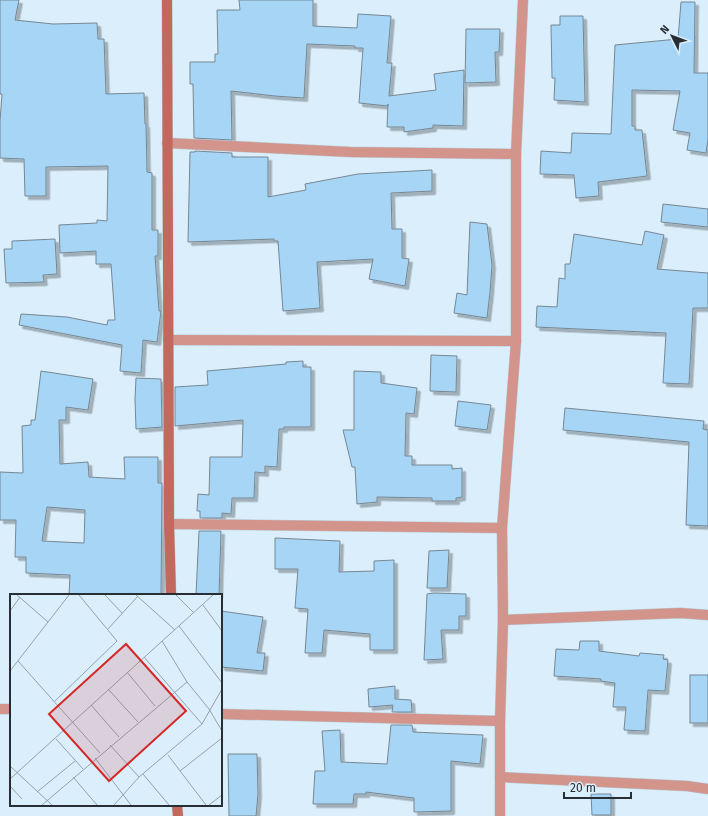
<svg xmlns="http://www.w3.org/2000/svg" width="708" height="816" viewBox="0 0 708 816" font-family="'Fira Sans',sans-serif">
	<defs>
		<filter id="shadow"><feDropShadow dx="3.5" dy="3.5" stdDeviation="0" flood-color="#0004"/></filter>
	</defs>
	<rect width="100%" height="100%" fill="#dbeefb"/>
	<g fill="#a6d5f6" stroke="#768793" fill-rule="evenodd" filter="url(#shadow)">
		<polygon points="0,0 19,0 15,20 53,24 97,23 98,39 104,39 106,94 144,93 145,124 146,124 147,172 152,173 152,230 158,230 158,256 155,256 159,311 161,311 157,342 143,340 141,373 120,371 122,345 19,325 21,314 67,317 107,325 108,320 115,320 111,264 96,264 96,251 60,253 59,225 97,223 97,220 107,221 108,166 46,167 46,196 25,196 24,159 0,158 0,121 2,94 0,94"/>
		<polygon points="239,0 313,0 313,26 357,28 358,14 391,16 387,63 392,63 389,96 436,90 434,74 464,70 463,126 433,125 433,128 404,132 404,127 387,127 388,104 388,106 359,103 363,48 355,48 355,46 307,44 304,98 275,96 231,91 232,140 194,138 193,84 190,84 190,62 215,62 215,54 218,54 217,10 240,10"/>
		<polygon points="681,2 695,2 694,73 708,73 708,139 706,153 687,150 690,133 673,130 680,91 632,90 632,126 635,126 635,130 642,130 647,176 598,182 599,196 576,198 574,175 540,174 541,151 571,153 572,133 611,134 615,45 678,39"/>
		<polygon points="560,16 583,16 585,102 554,100 555,78 552,78 551,25 560,25"/>
		<polygon points="466,29 500,29 499,52 495,52 496,82 465,83"/>
		<polygon points="195,151 232,153 232,157 268,157 268,197 306,190 305,184 358,174 432,170 432,191 391,193 392,229 402,229 402,258 409,259 405,286 369,279 373,259 317,262 320,308 283,311 278,241 274,241 274,239 188,242 190,152 195,152"/>
		<polygon points="663,204 708,209 708,227 661,222"/>
		<polygon points="470,222 487,224 492,265 490,292 487,318 454,313 457,293 467,295"/>
		<polygon points="645,231 664,235 657,269 708,273 708,308 693,308 689,384 663,383 666,333 536,327 537,306 557,307 559,278 565,279 565,264 570,264 574,234 642,245"/>
		<polygon points="55,239 57,274 43,275 44,282 6,283 4,249 12,249 12,241"/>
		<polygon points="431,355 457,356 456,392 430,391"/>
		<polygon points="303,361 303,367 311,367 311,427 284,427 284,429 279,429 277,467 265,466 265,473 255,472 254,498 232,498 231,514 222,513 222,518 200,518 200,511 197,511 198,494 209,495 210,457 242,457 243,420 175,426 175,387 208,385 207,371 286,364 286,362"/>
		<path d="M41 371 93 379 88 410 66 407V420H59L60 464 88 462 89 477 125 479 124 457H158V483H162L161 595H69L70 575 26 573V557H15L16 520H0V472L23 473 22 426 31 425V420H35ZM47 507 85 510 84 543 42 541Z"/>
		<polygon points="354,371 381,372 381,383 417,388 414,414 406,413 405,456 412,456 412,465 452,465 452,469 462,468 462,497 456,498 456,501 432,501 432,498 377,497 377,502 357,504 355,467 352,467 343,430 354,430"/>
		<polygon points="136,378 161,379 162,427 136,429 135,399"/>
		<polygon points="458,401 491,405 487,430 455,426"/>
		<polygon points="565,408 704,421 703,429 708,430 708,526 686,525 689,442 563,430"/>
		<polygon points="199,531 221,531 219,595 196,595"/>
		<polygon points="275,538 340,541 339,572 374,571 374,561 394,560 394,650 370,650 370,634 324,630 322,653 305,653 308,609 295,608 298,569 275,569"/>
		<polygon points="449,550 447,588 427,588 429,551"/>
		<polygon points="434,593 466,594 466,616 459,616 459,630 441,630 443,659 424,660 427,594"/>
		<polygon points="221,611 263,617 257,653 265,653 263,671 221,667"/>
		<polygon points="580,641 599,641 599,651 639,656 640,653 664,655 663,659 668,660 665,691 648,690 645,731 624,730 626,707 613,707 615,683 601,681 601,679 554,676 556,649 579,650"/>
		<rect x="690" y="675" width="18" height="48"/>
		<polygon points="395,686 395,699 411,700 412,712 392,712 393,705 369,707 368,689"/>
		<polygon points="391,725 412,725 413,732 483,735 480,764 451,761 451,811 414,812 414,798 366,792 366,794 354,794 353,804 313,804 315,771 325,771 322,731 340,730 341,762 387,764"/>
		<polygon points="228,754 257,754 258,794 256,816 229,816"/>
		<polygon points="591,794 611,794 611,815 592,815"/>
	</g>
	<g fill="none" stroke-linecap="round" stroke-linejoin="round">
		<g stroke="#bbccd7" stroke-width="11">
			<g id="street">
				<polyline points="167,143 350,152 516,154"/>
				<polyline points="168,340 516,341"/>
				<polyline points="169,524 502,528"/>
				<polyline points="503,620 680,613 708,615"/>
				<polyline points="0,709 11,709"/>
				<polyline points="221,714 500,721"/>
				<polyline points="500,777 687,786 708,789"/>
				<polyline points="500,816 500,721 503,620 502,528 516,341 516,154 523,0"/>
			</g>
		</g>
		<g stroke="#bbccd7" stroke-width="11">
			<g id="secondary">
				<polyline points="167,0 169,524 171,595"/>
				<polyline points="177,805 178,816"/>
			</g>
		</g>
		<use href="#street" stroke="#d3948b" stroke-width="10"/>
		<use href="#secondary" stroke="#c2685d" stroke-width="10"/>
	</g>
	<g transform="translate(10 594)">
		<rect width="212" height="212" fill="#dbeefb"/>
		<path fill="none" stroke="#93a2ab" stroke-width="1" d="M7 1 38 28M95 1 112 19M126 1 165 36M166 1 184 19M193 11 212 37M0 17 10 3M169 32 212 89M97 36 128 2M152 47 177 88 199 115 212 137M134 63 192 130M8 67 90 159M0 77 59 1M117 78 145 112M98 95 128 128M45 107 107 47 69 1M81 111 109 143M46 145 73 175M100 151 129 183M158 161 196 211M85 164 121 211M0 172 42 211M170 177 212 144M133 180 159 211M63 183 87 211M0 185 203 1M0 192 12 205M27 198 65 167M32 211 177 88M104 211 129 183 192 130 212 95M199 211 212 201"/>
		<path fill="#d62828" fill-opacity="0.15" stroke="#d62828" stroke-width="2" d="M116 50 176 117 99 187 39 120Z"/>
		<rect width="212" height="212" fill="none" stroke="#282f34" stroke-width="2"/>
	</g>
	<g transform="translate(672 36) rotate(312)" stroke="#dbeefb" stroke-width="3" paint-order="stroke">
	<path d="M0-3L7 15L0 10L-7 15Z" fill="#282f34"/>
	<text y="-6" font-size="11" font-weight="bold" text-anchor="middle" fill="#282f34">N</text>
	</g>
	<path d="M564 792v6h67v-6" fill="none" stroke="#282f34" stroke-width="2"/>
	<text x="570" y="792" font-size="12" fill="#282f34" stroke="#dbeefb" stroke-width="3" paint-order="stroke">20 m</text>
</svg>
